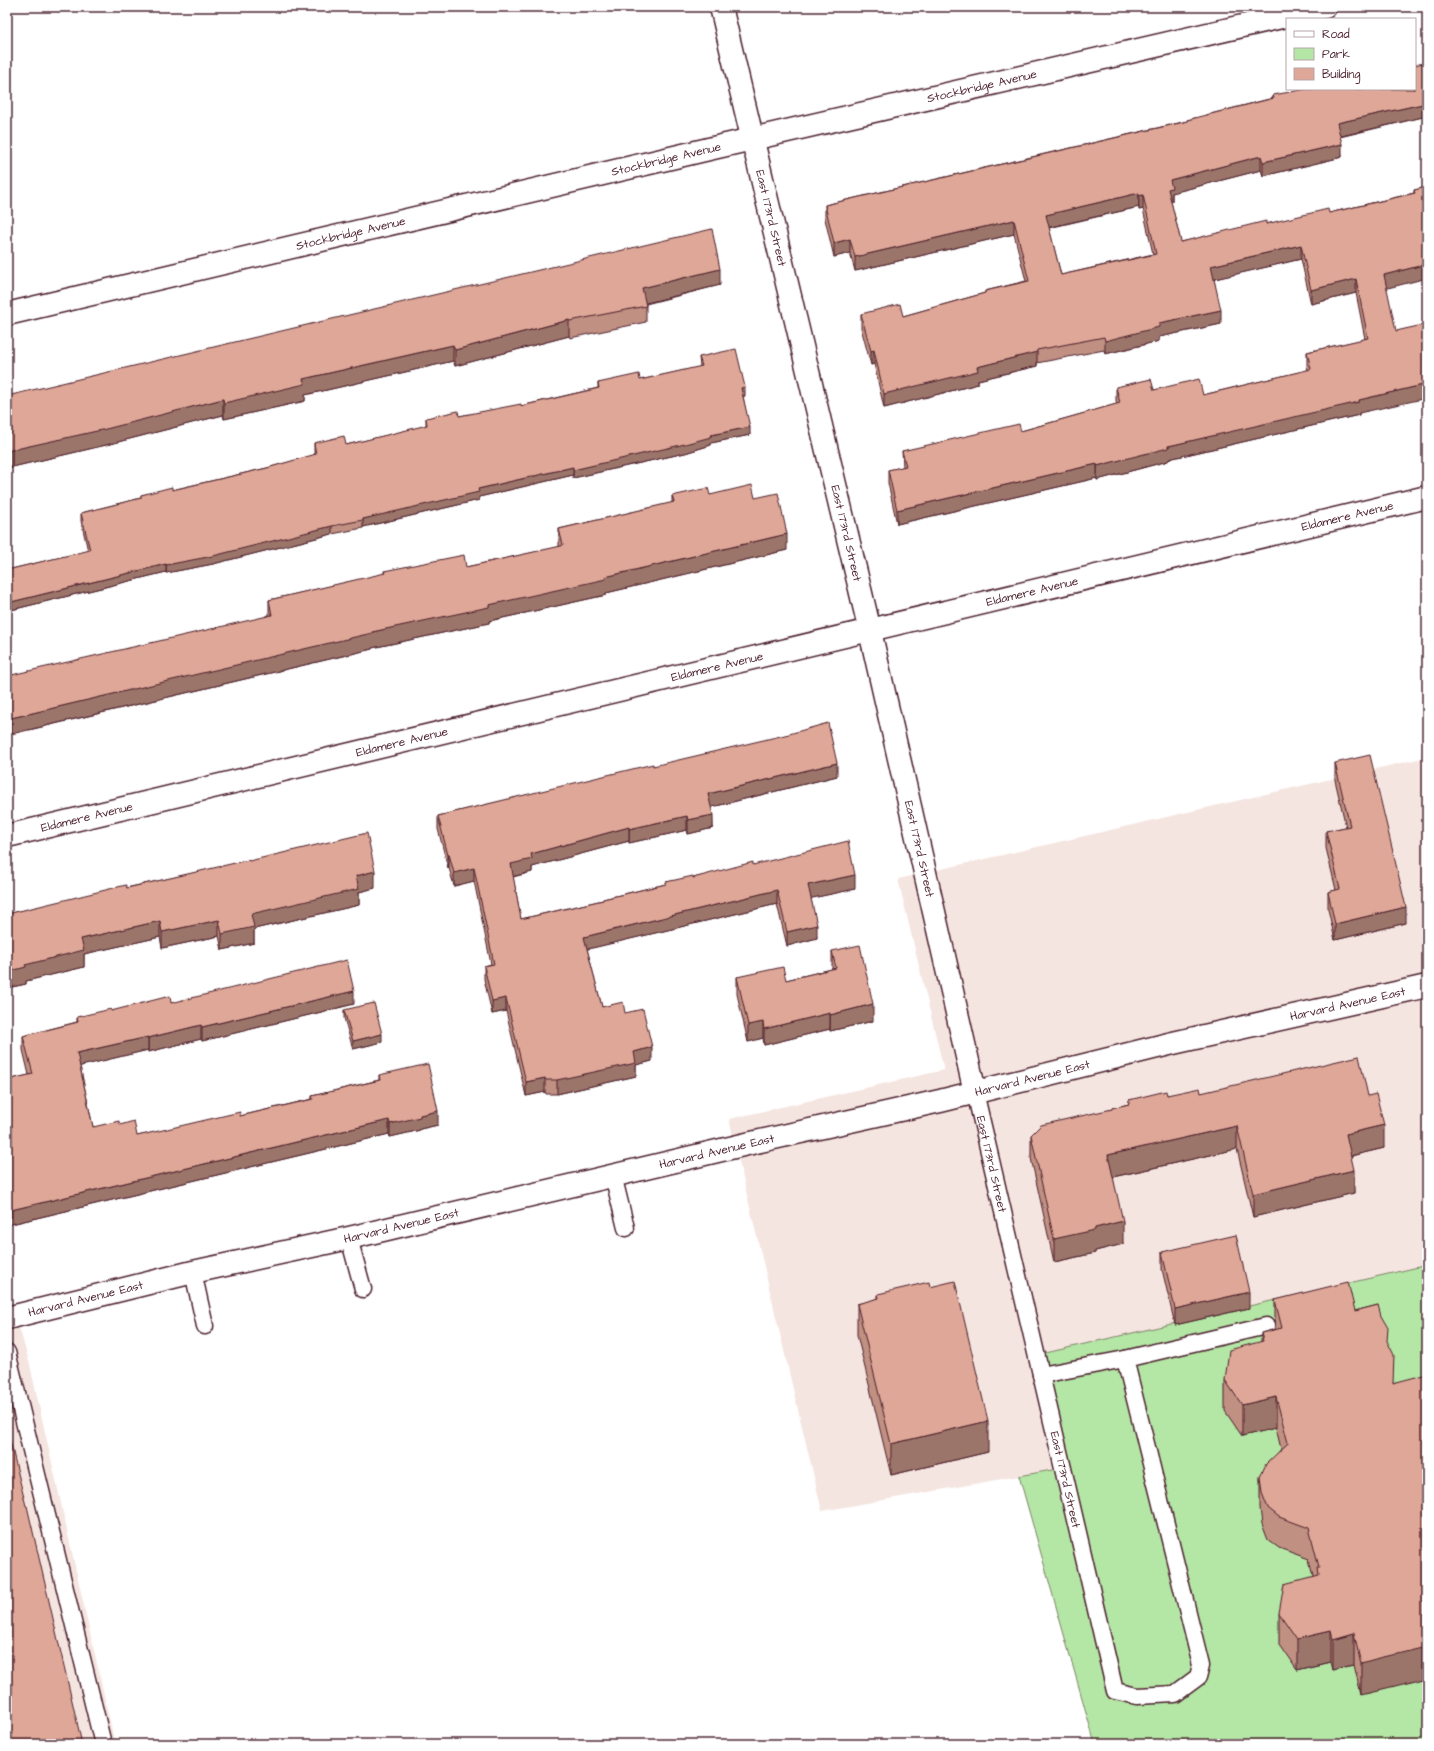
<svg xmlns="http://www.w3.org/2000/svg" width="1434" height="1751" viewBox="0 0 1434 1751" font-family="'Architects Daughter',sans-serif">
	<rect width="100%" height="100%" fill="#fff"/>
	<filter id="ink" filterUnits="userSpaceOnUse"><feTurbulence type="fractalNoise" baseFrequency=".025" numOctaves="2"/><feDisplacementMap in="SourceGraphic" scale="8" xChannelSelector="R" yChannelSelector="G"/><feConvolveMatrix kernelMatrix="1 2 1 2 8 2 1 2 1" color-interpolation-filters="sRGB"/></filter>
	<g filter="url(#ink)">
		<g fill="#f5e5e0">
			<polygon points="1427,757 1427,1265 1394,1273 1063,1468 822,1511 729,1119 944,1070 898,879"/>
			<polygon points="7,1285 30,1365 115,1744 7,1744"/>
		</g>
		<polygon fill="#b4e6a6" stroke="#7f8268" points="1427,1265 1427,1744 1095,1744 1019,1476 1063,1468 1037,1355"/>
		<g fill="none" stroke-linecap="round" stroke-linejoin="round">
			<g stroke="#4a1f2b" stroke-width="19">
				<g id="lane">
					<path id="s1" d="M975 1092 1115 1691 1137 1696 1175 1694 1198 1677 1201 1665 1125 1359"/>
					<polyline points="613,1175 626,1228"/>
					<polyline points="349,1238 363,1289"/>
					<polyline points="193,1272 205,1326"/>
					<polyline points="7,1352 103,1744"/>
					<polyline points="1041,1375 1125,1359 1266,1326"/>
				</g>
			</g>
			<g stroke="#4a1f2b" stroke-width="25">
				<g id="street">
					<path id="s2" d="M721 7 870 631 975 1092"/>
					<path id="s3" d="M7 314 713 148 1325 7"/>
					<path id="s4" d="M7 836 1427 497"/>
				</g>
			</g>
			<g stroke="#4a1f2b" stroke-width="25">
				<g id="secondary">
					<path id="s5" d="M7 1318 193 1272 349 1238 747 1144 940 1101 1173 1043 1427 986"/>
				</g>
			</g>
			<use href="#lane" stroke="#fff" stroke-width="16"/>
			<use href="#street" stroke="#fff" stroke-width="22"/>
			<use href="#secondary" stroke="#fff" stroke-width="22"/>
		</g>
		<g fill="#c09082" stroke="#4a1f2b" fill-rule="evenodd">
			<path d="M1426 60H1427V116L1340 137 1342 157 1263 176 1261 170 1172 193V202H1171L1181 242 1266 224 1329 213 1414 193V190L1427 187 1387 288 1359 415 1173 458 1168 460V461L1097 480V478L897 524 888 483V470L903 467 902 451 1021 431 1117 404 1116 401V387L1154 390 1203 395 1308 370 1307 366V352L1365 339 1356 293 1311 304 1301 259 1214 279 1221 324 1159 337V341L1105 354 1104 350 1037 363V366L978 380V384L884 408 874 364 871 365 861 328V314L903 316 985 293V291L1026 281 1014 234 855 271 850 253 834 257 825 219V205L1187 121V120L1273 98V95L1415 89 1426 62ZM1139 207V210L1143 209 1153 254 1061 275 1049 228Z"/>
			<polygon points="720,285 646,304 646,322 570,338 569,336 455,366 453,361 305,395 305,401 224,419 223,415 106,445 8,468 8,473 7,473 7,396"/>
			<polygon points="699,357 745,396 743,396 750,435 711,443 711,445 685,453 573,478 573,475 479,497 479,500 363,527 363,528 332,534 213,564 166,573 166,572 7,611 7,570 88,551 81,521 81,513 141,498 141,495 172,490 267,468 315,455 314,452 314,443 346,445 426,426 426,418 459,416 521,406 598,388 598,383 640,380 700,367"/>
			<polygon points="710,495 755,498 787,550 606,593 606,595 489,621 489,623 372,648 372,649 29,730 269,615 269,600 384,574 384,571 466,567 559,547 559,529 672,503 672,496"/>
			<polygon points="1335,763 1406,923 1335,940 1328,909 1328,892 1336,890 1326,848 1326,831 1346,827 1335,780"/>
			<polygon points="653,766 837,776 712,807 713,828 688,834 687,830 629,843 629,841 532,867 532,872 513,877 521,919 603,900 603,899 666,884 666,882 693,878 753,865 855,889 811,898 817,938 787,946 777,904 587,949 602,1007 625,1013 652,1061 636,1065 636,1076 557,1094 546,1094 545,1092 526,1096 506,1011 492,1014 484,979 484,966 491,964 474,881 454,886 449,868 448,868 438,829 438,816"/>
			<polygon points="249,861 375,888 359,892 359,905 254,929 254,943 222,950 219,936 162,948 160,937 84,954 84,967 26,981 26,984 7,988 7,914"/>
			<polygon points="832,951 873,1021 830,1031 830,1029 764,1045 763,1038 748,1042 737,994 737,977 786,980 832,969"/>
			<polygon points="171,1003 354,1004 202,1041 201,1039 148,1052 148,1050 80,1066 93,1127 120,1125 137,1136 240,1116 312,1099 312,1096 379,1080 379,1075 438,1125 420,1129 420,1130 390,1137 389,1134 7,1225 7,1080 29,1075 23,1050 23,1036 77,1022 77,1017 111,1011"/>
			<polygon points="344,1010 382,1042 353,1049 344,1018"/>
			<polygon points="1201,1093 1368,1096 1384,1148 1351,1156 1354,1193 1253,1217 1237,1149 1113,1177 1123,1244 1095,1251 1095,1253 1054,1262 1031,1158 1031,1135 1112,1110 1112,1108 1129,1104 1129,1100 1167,1095"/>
			<polygon points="1162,1252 1249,1308 1175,1325 1162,1269"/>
			<polygon points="878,1294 988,1452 891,1475 857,1335 857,1304 878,1299"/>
			<polygon points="1275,1300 1355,1311 1378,1305 1361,1694 1354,1665 1333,1670 1331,1662 1297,1670 1279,1644 1279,1613 1313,1576 1309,1559 1279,1548 1268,1540 1262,1524 1260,1508 1260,1477 1281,1449 1276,1428 1242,1436 1225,1411 1225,1380 1261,1342 1261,1333 1275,1329"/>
		</g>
		<g fill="#9c756a" stroke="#4a1f2b">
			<polygon points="1427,103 1427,116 1337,137 1337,123"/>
			<polygon points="1342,144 1342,157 1263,176 1263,162"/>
			<polygon points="1261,156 1261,170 1172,193 1172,202 1168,203 1168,189 1170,180"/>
			<polygon points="1139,193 1139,207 1046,228 1046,215"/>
			<polygon points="1143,195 1143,209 1139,210 1139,196"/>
			<polygon points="1014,220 1014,234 855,271 855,257"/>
			<polygon points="850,239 850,253 834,257 834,243"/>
			<polygon points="1301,245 1301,259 1211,280 1211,266"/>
			<polygon points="1427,264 1427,278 1384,289 1384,275"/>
			<polygon points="720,269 720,285 642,304 642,288"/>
			<polygon points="1356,279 1356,293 1311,304 1311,290"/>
			<polygon points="1221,310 1221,324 1159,337 1159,341 1105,354 1105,341 1159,323"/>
			<polygon points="569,320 569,336 455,366 455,350"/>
			<polygon points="453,345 453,361 305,395 305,401 224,419 224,403 303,379"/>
			<polygon points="874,350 874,364 871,365 871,351"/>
			<polygon points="1037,352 1037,366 978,380 978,384 884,408 884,394 977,367"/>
			<polygon points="1427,384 1427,398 1359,413 1359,415 1173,458 1168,460 1168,461 1097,480 1097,466 1173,445 1359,400"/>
			<polygon points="745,387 745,396 741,397 741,388"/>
			<polygon points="223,399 223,415 106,445 8,468 8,473 7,473 7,451"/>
			<polygon points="750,427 750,435 711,443 711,445 685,453 573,478 573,470 711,435"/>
			<polygon points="1097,464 1097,478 897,524 897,510"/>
			<polygon points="573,467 573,475 479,497 479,500 363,527 363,519 478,489"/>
			<polygon points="332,526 332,534 213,564 166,573 166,565"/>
			<polygon points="787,534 787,550 606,593 606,595 489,621 489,623 372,648 372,649 7,735 7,719 372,632"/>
			<polygon points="166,564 166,572 7,611 7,603"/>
			<polygon points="837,763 837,776 708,808 708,794"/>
			<polygon points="713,815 713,828 688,834 688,820"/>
			<polygon points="687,816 687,830 629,843 629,829"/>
			<polygon points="629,827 629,841 532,867 532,872 511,877 511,864 531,854"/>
			<polygon points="449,854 449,868 448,868 448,855"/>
			<polygon points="474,868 474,881 454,886 454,873"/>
			<polygon points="375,871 375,888 359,892 359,905 254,929 254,943 222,950 222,934 251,914 356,876"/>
			<polygon points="855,875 855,889 808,899 808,885"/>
			<polygon points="777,890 777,904 584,950 584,937"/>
			<polygon points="1406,907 1406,923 1335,940 1335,924"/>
			<polygon points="219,920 219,936 162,948 162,932"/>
			<polygon points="160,921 160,937 84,954 84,967 26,981 26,984 7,988 7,972 25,965 81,939"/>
			<polygon points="817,925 817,938 787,946 787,932"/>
			<polygon points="354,991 354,1004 202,1041 202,1027"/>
			<polygon points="506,998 506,1011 492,1014 492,1001"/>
			<polygon points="873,1004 873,1021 830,1031 830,1015"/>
			<polygon points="830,1013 830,1029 764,1045 764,1029"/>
			<polygon points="763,1022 763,1038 748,1042 748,1025"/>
			<polygon points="201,1025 201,1039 148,1052 148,1038"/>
			<polygon points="382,1034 382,1042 353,1049 353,1041"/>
			<polygon points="148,1037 148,1050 77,1067 77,1053"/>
			<polygon points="652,1047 652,1061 636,1065 636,1076 557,1094 557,1080 634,1052"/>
			<polygon points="545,1078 545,1092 526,1096 526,1082"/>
			<polygon points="438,1111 438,1125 420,1129 420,1130 390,1137 390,1124 420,1115"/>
			<polygon points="389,1120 389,1134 7,1225 7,1211"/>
			<polygon points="1384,1125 1384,1148 1346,1157 1346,1134"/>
			<polygon points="1237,1126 1237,1149 1108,1178 1108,1155"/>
			<polygon points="1354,1170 1354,1193 1253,1217 1253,1194"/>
			<polygon points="1123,1221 1123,1244 1095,1251 1095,1253 1054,1262 1054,1239 1095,1228"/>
			<polygon points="1249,1292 1249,1308 1175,1325 1175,1309"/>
			<polygon points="1276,1397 1276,1428 1242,1436 1242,1405"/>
			<polygon points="988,1421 988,1452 891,1475 891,1444"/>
			<polygon points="1427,1616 1427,1678 1361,1694 1361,1663"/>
			<polygon points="1331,1631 1331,1662 1297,1670 1297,1639"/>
			<polygon points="1354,1633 1354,1665 1333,1670 1333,1639"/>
		</g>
		<g fill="#dfa797" stroke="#4a1f2b" fill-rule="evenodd">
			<path d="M1426 60H1427V103L1337 123 1342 144 1263 162 1261 156 1170 180 1172 188 1168 189 1181 242 1266 221V224L1328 209 1329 213 1415 193 1414 190 1427 187V264L1384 275 1396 331 1427 324V384L1359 400V402L1173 445 1168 446V448L1097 466V464L897 510 888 470 906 466 902 451 1019 424 1021 431 1120 403 1116 387 1151 379 1154 390 1199 379 1203 395 1311 369 1307 352 1368 338 1356 279 1311 290 1301 245 1211 266 1221 310 1159 323V327L1105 341 1104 337 1037 350V352L977 367 978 371 884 394 874 350 871 351 861 314 900 304 903 316 985 293V291L1029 281 1014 220 855 257 850 239 834 243 825 205 1188 121 1187 120 1274 98 1273 95 1307 89H1415V65L1427 62ZM1139 193V196L1143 195 1156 254 1061 275 1046 215Z"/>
			<polygon points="712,229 720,269 642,288 646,306 570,321 569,320 455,350 453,345 303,379 305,384 224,403 223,399 106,429 7,451 7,396"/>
			<polygon points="736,349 745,387 741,388 750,427 711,435 711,437 685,444 573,470 573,467 478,489 479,492 363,519 363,520 332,526 213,556 166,565 166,564 7,603 7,570 90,550 81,513 141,498 141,495 172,487 172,490 267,468 316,454 314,443 344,436 346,445 427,425 426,418 458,411 459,416 521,404 521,406 599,388 598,383 639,374 640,380 702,366 699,357"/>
			<polygon points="752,485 755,498 778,493 787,534 605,577 606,579 489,605 489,607 372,632 372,633 7,719 7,676 272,615 269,600 385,573 384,571 464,555 466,567 561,546 563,545 559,529 674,502 672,496 708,488 710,495"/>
			<polygon points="828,723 837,763 708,794 713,815 688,820 687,816 629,829 629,827 531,854 532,859 511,864 521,919 603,900 603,899 666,884 666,882 693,876 693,878 753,862 753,865 848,841 855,875 808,885 817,925 787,932 777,890 584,937 602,1007 623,1002 625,1013 643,1009 652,1047 634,1052 636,1063 557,1080 546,1080 545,1078 526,1082 506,998 492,1001 484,966 494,964 474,868 454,873 449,854 448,855 438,816 653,764 653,766 789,734"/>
			<polygon points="1370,755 1406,907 1335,924 1328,892 1340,889 1326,831 1350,826 1335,763"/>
			<polygon points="367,833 375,871 356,876 359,889 251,914 254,927 222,934 219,920 162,932 160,921 81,939 84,950 25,965 26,967 7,972 7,914 126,885 127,888 248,860 249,861"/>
			<polygon points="860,945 873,1004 830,1015 830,1013 764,1029 763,1022 748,1025 737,977 783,967 786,980 836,968 832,951"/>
			<polygon points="347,960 354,991 202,1027 201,1025 148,1038 148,1037 77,1053 93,1127 119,1121 120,1125 134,1121 137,1136 240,1112 240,1116 313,1099 312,1096 380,1080 379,1075 428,1064 438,1111 420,1115 420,1117 390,1124 389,1120 7,1211 7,1080 33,1074 23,1036 78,1022 77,1017 111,1009 111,1011 170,996 171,1003"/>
			<polygon points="374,1003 382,1034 353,1041 344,1010"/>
			<polygon points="1359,1056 1368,1096 1376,1094 1384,1125 1346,1134 1354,1170 1253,1194 1237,1126 1108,1155 1123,1221 1095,1228 1095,1230 1054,1239 1031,1135 1041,1125 1112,1109 1112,1108 1129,1104 1129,1100 1166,1091 1167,1095 1200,1088 1201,1093"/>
			<polygon points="1236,1235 1249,1292 1175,1309 1162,1252"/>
			<polygon points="955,1281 988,1421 891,1444 857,1304 879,1298 878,1294 929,1282 930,1287"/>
			<polygon points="1348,1282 1355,1311 1378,1305 1381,1316 1388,1328 1387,1341 1394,1355 1393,1383 1427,1374 1427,1647 1361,1663 1354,1633 1333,1639 1331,1631 1297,1639 1279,1613 1284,1584 1318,1575 1317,1567 1319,1567 1309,1528 1279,1517 1268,1508 1262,1493 1260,1477 1266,1464 1288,1443 1276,1397 1242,1405 1225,1380 1229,1350 1263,1341 1261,1333 1282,1328 1275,1300"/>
			<polygon points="7,1428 26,1506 27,1506 82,1744 7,1744"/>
		</g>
	</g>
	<g text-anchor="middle" stroke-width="3.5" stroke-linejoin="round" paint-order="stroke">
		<g font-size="12" fill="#4a1f2b" stroke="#fff">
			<text dy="4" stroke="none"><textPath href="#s3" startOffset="1001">Stockbridge Avenue</textPath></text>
			<text dy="4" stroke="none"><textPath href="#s3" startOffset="677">Stockbridge Avenue</textPath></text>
			<text dy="4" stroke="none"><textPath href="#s2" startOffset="217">East 173rd Street</textPath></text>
			<text dy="4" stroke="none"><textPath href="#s3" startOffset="353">Stockbridge Avenue</textPath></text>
			<text dy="4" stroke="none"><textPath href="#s4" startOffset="1378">Eldamere Avenue</textPath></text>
			<text dy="4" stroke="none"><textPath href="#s2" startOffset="541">East 173rd Street</textPath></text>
			<text dy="4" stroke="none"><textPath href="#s4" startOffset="1054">Eldamere Avenue</textPath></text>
			<text dy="4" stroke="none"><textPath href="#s4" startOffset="730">Eldamere Avenue</textPath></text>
			<text dy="4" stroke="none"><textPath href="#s4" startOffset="406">Eldamere Avenue</textPath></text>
			<text dy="4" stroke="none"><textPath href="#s4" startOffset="82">Eldamere Avenue</textPath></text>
			<text dy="4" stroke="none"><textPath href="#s2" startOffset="865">East 173rd Street</textPath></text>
			<text dy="4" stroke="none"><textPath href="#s5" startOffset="1377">Harvard Avenue East</textPath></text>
			<text dy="4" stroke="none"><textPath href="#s5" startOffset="1053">Harvard Avenue East</textPath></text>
			<text dy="4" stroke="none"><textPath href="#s5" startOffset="729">Harvard Avenue East</textPath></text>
			<text dy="4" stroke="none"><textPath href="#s1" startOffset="74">East 173rd Street</textPath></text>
			<text dy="4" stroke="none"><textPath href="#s5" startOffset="405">Harvard Avenue East</textPath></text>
			<text dy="4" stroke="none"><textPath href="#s5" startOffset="81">Harvard Avenue East</textPath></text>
			<text dy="4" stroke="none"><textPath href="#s1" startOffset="398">East 173rd Street</textPath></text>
		</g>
	</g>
	<rect width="1434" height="1751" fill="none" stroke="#fff" stroke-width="24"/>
	<rect x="12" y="12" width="1410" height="1727" fill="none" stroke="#4a1f2b" stroke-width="1.5" filter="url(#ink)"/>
	<rect x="1286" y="18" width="130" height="72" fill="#ffffff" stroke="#b7a5aa"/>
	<rect x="1294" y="31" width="20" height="6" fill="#ffffff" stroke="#b7a5aa"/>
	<text x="1322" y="38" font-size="12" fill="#4a1f2b">Road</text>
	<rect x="1294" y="48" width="20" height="12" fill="#b4e6a6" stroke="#b7a5aa"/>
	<text x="1322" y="58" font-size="12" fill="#4a1f2b">Park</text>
	<rect x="1294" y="68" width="20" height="12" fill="#dfa797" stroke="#b7a5aa"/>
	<text x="1322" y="78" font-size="12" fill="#4a1f2b">Building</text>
</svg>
